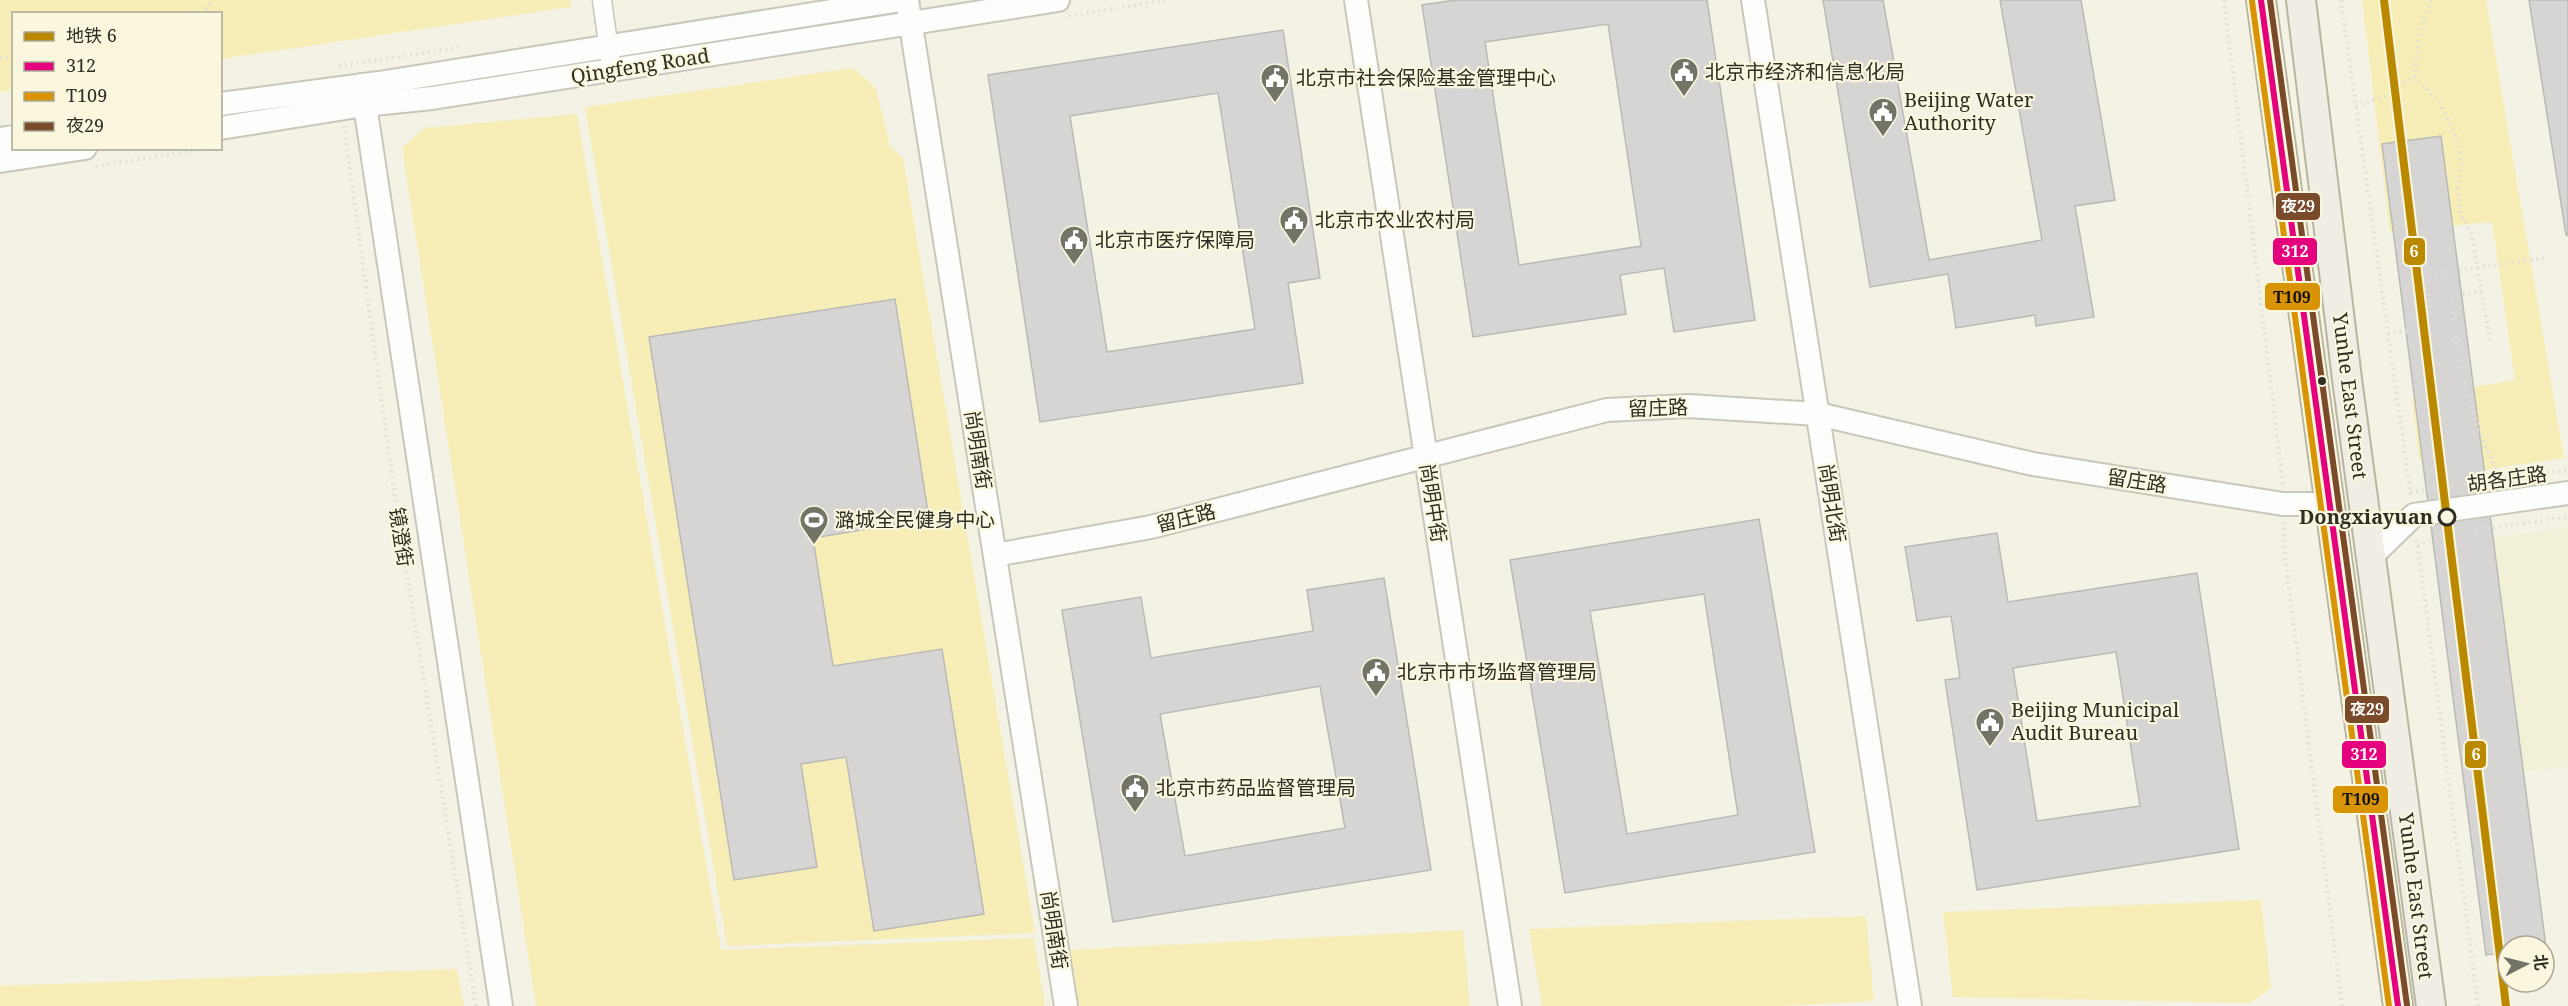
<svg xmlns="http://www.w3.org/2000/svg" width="2568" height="1006" viewBox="0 0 2568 1006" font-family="'Noto Serif','Noto Sans SC',serif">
	<rect width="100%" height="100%" fill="#f4f2e4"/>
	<polygon fill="#f3f0d8" points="2568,527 2568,766 2473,779 2445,545"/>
	<g fill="#f7eeb7">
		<polygon points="0,0 570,0 571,7 221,59 220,14 14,14 13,90 0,92"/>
		<polygon points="2362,0 2486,0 2564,458 2436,477 2419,459 2412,397 2515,380 2492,222 2390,232"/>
		<polygon points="853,68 876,88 890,146 903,158 1035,933 727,946 585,107"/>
		<polygon points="577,114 721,950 1034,938 1045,1006 536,1006 402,148 424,128"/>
		<polygon points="2261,900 2271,988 2250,1003 1953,997 1943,912"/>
		<polygon points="1866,916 1874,1001 1784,1006 1542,1006 1529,929"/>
		<polygon points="1463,930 1470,1006 1077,1006 1068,950"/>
		<polygon points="457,969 464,1006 0,1006 0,986"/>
	</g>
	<g fill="#d6d5d4" stroke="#b9b9b6" stroke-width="1.5" fill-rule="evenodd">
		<path d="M1456 0H1707L1755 320 1674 332 1664 268 1620 275 1626 314 1473 337 1422 5ZM1608 24 1641 246 1519 265 1485 42Z"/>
		<polygon points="1823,0 1883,0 1929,260 2042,240 2000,0 2081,0 2115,200 2075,206 2094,317 2036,326 2035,315 1956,328 1948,274 1870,287"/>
		<polygon points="2529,0 2568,0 2568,235 2566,235"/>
		<path d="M1283 30 1320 278 1288 283 1303 383 1040 422 988 75ZM1218 93 1255 329 1107 352 1070 116Z"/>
		<polygon points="2441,136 2546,947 2508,946 2508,952 2486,955 2382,144"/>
		<polygon points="895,299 929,519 813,538 833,666 942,649 984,914 874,931 846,757 801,764 817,867 734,880 649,337"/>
		<path d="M1759 519 1815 852 1565 893 1510 560ZM1704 594 1738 815 1627 834 1590 611Z"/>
		<path d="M1997 533 2008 602 2197 573 2239 849 1977 890 1945 680 1960 678 1951 616 1917 621 1905 547ZM2116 652 2140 806 2037 821 2013 668Z"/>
		<path d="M1384 578 1431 870 1113 922 1062 610 1141 597 1151 658 1313 631 1307 590ZM1320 686 1345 828 1185 856 1160 714Z"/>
	</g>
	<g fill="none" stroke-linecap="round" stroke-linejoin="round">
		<g stroke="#c9c7bc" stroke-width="21">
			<polyline id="minor" points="602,0 610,58"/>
		</g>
		<g stroke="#c9c7bc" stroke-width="26">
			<g id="tertiary">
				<polyline points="907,0 1066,1006"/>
				<polyline points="1356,0 1510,1006"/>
				<polyline points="1753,0 1910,1006"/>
				<polyline points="362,85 501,1006"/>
				<polyline points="220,104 379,83 901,0"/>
				<polyline points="220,128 364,105 432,98 1058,0"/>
				<polyline points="0,139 14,137"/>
				<polyline points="0,161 85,148"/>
				<polyline points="995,555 1151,527 1607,410 1688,406 1818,414 2033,464 2283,504 2330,504"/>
				<polyline points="2371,557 2414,515 2568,493"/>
			</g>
		</g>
		<g stroke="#b8b6a1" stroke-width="32">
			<g id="primary">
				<polyline points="2261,0 2398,1006"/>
				<polyline points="2301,0 2347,379 2431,1006"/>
			</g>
		</g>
		<g stroke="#dededa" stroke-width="4" stroke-dasharray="1.5 4.5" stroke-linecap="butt">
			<polyline points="2224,0 2283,485"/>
			<polyline points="2341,0 2411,497"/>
			<polyline points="2431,0 2418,39 2415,76 2439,102 2455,134 2462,162 2458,186 2460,213 2472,235 2490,340"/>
			<polyline points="202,14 213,0"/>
			<polyline points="1069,16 1167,0"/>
			<polyline points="0,58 14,58"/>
			<polyline points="339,66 462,47"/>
			<polyline points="2356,107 2387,95 2415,76"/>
			<polyline points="344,126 397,512 476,1006"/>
			<polyline points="96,166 215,148"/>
			<polyline points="2482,291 2451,296 2460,373 2486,448 2501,479"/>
			<polyline points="2388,334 2411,330 2415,318 2431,315 2426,275 2544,258"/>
			<polyline points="2410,492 2568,470"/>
			<polyline points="2284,522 2285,556 2342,1006"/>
			<polyline points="2417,540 2478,1006"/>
			<polyline points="2418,546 2443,535 2568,517"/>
		</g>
		<use href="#minor" stroke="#fdfdfb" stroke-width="18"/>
		<use href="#tertiary" stroke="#fdfdfb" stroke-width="22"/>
		<use href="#primary" stroke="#efede4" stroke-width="28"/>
		<g stroke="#faf7de" stroke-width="10">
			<polyline id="bus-1" points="2261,0 2398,1006"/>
		</g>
		<g stroke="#faf7de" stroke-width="10">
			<polyline id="bus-2" points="2252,1 2389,1006"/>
		</g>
		<g stroke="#faf7de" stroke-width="10">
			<polyline id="bus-3" points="2270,0 2407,1005"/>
		</g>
		<use href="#bus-1" stroke="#e5007d" stroke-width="6"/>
		<use href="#bus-2" stroke="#d99405" stroke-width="6"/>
		<use href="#bus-3" stroke="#7a4b2a" stroke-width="6"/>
		<g stroke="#faf7de" stroke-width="12">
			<polyline id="metro-1" points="2384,0 2506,1006"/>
		</g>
		<use href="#metro-1" stroke="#bb8900" stroke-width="8"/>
	</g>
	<defs>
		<g id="civic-pin" transform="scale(1.5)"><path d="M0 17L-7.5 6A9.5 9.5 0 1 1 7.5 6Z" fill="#747367" stroke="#faf7de"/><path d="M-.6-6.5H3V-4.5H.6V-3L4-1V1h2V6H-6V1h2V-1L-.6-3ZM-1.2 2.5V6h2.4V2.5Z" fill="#fff"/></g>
		<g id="stadium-pin" transform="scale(1.5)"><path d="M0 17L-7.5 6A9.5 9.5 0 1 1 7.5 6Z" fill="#747367" stroke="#faf7de"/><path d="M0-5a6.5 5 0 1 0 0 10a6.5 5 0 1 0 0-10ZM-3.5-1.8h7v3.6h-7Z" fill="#fff"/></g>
	</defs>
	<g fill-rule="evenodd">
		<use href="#civic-pin" x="1684" y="72"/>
		<use href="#civic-pin" x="1275" y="78"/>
		<use href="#civic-pin" x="1883" y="112"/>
		<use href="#civic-pin" x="1294" y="220"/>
		<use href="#civic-pin" x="1074" y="240"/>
		<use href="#stadium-pin" x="814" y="520"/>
		<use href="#civic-pin" x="1376" y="672"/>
		<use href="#civic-pin" x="1990" y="722"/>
		<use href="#civic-pin" x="1135" y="788"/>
	</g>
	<circle fill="#2f2e24" stroke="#faf7de" stroke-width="2" cx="2322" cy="381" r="5"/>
	<circle fill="#faf7de" stroke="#2f2e24" stroke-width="3" cx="2447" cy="517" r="8"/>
	<g text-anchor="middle" stroke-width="4.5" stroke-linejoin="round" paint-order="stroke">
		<g font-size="20" fill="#2f2e24" stroke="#faf7de">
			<text transform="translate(640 66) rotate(-9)" y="7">Qingfeng Road</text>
			<text transform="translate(2350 396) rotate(83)" y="7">Yunhe East Street</text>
			<text transform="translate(1658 408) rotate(-2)" y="7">留庄路</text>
			<text transform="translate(978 450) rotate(81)" y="7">尚明南街</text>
			<text transform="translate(2507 479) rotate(-8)" y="7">胡各庄路</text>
			<text transform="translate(2137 481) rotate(9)" y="7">留庄路</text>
			<text transform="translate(1433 503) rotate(81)" y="7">尚明中街</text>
			<text transform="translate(1832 503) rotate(81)" y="7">尚明北街</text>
			<text transform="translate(1186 518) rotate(-14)" y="7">留庄路</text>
			<text transform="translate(401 537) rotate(81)" y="7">镜澄街</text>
			<text transform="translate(2416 896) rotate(83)" y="7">Yunhe East Street</text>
			<text transform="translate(1054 930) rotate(81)" y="7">尚明南街</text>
		</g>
		<g font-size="20" fill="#2f2e24" stroke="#faf7de" text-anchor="start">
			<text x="1705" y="79">北京市经济和信息化局</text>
			<text x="1296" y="85">北京市社会保险基金管理中心</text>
			<text x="1904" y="107">Beijing Water<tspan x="1904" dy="23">Authority</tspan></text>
			<text x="1315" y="227">北京市农业农村局</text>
			<text x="1095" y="247">北京市医疗保障局</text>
			<text x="835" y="527">潞城全民健身中心</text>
			<text x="1397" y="679">北京市市场监督管理局</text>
			<text x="2011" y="717">Beijing Municipal<tspan x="2011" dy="23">Audit Bureau</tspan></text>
			<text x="1156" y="795">北京市药品监督管理局</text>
		</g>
		<g font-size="20" font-weight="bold" fill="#2f2e24" stroke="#faf7de" text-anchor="end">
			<text x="2433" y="524">Dongxiayuan</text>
		</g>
	</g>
	<g stroke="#faf7de" stroke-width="2">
		<rect x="2275" y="192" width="46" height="29" rx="6" fill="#7a4b2a"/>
		<rect x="2272" y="237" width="46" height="29" rx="6" fill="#e5007d"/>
		<rect x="2403" y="237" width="23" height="29" rx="6" fill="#bb8900"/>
		<rect x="2264" y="282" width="57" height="29" rx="6" fill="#d99405"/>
		<rect x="2344" y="695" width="46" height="29" rx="6" fill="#7a4b2a"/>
		<rect x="2341" y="740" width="46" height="29" rx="6" fill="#e5007d"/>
		<rect x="2464" y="740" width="23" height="29" rx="6" fill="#bb8900"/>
		<rect x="2332" y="785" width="57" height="29" rx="6" fill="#d99405"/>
	</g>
	<g font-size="16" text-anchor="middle" font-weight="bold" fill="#fff">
		<text x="2298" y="212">夜29</text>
		<text x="2295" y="257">312</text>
		<text x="2414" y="257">6</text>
		<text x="2367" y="715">夜29</text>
		<text x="2364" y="760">312</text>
		<text x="2476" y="760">6</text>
	</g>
	<g font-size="16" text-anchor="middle" font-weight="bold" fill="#111">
		<text x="2292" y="303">T109</text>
		<text x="2361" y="805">T109</text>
	</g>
	<rect x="12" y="12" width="210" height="138" fill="#faf7de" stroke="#a9a794" stroke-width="1.5"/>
	<rect x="24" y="32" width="30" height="9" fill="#bb8900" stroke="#a9a794" stroke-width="1.5"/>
	<text x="66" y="42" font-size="18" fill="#2f2e24">地铁 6</text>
	<rect x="24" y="62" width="30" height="9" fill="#e5007d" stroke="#a9a794" stroke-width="1.5"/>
	<text x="66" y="72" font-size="18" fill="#2f2e24">312</text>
	<rect x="24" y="92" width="30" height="9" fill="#d99405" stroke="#a9a794" stroke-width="1.5"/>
	<text x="66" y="102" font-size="18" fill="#2f2e24">T109</text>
	<rect x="24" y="122" width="30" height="9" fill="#7a4b2a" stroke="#a9a794" stroke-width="1.5"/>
	<text x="66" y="132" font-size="18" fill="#2f2e24">夜29</text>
	<g transform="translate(2526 964) rotate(83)"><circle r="28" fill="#faf7de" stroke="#a9a794" stroke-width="1.5"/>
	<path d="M0-4.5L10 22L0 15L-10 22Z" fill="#747367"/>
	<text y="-9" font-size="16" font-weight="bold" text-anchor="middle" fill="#2f2e24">北</text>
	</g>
</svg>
